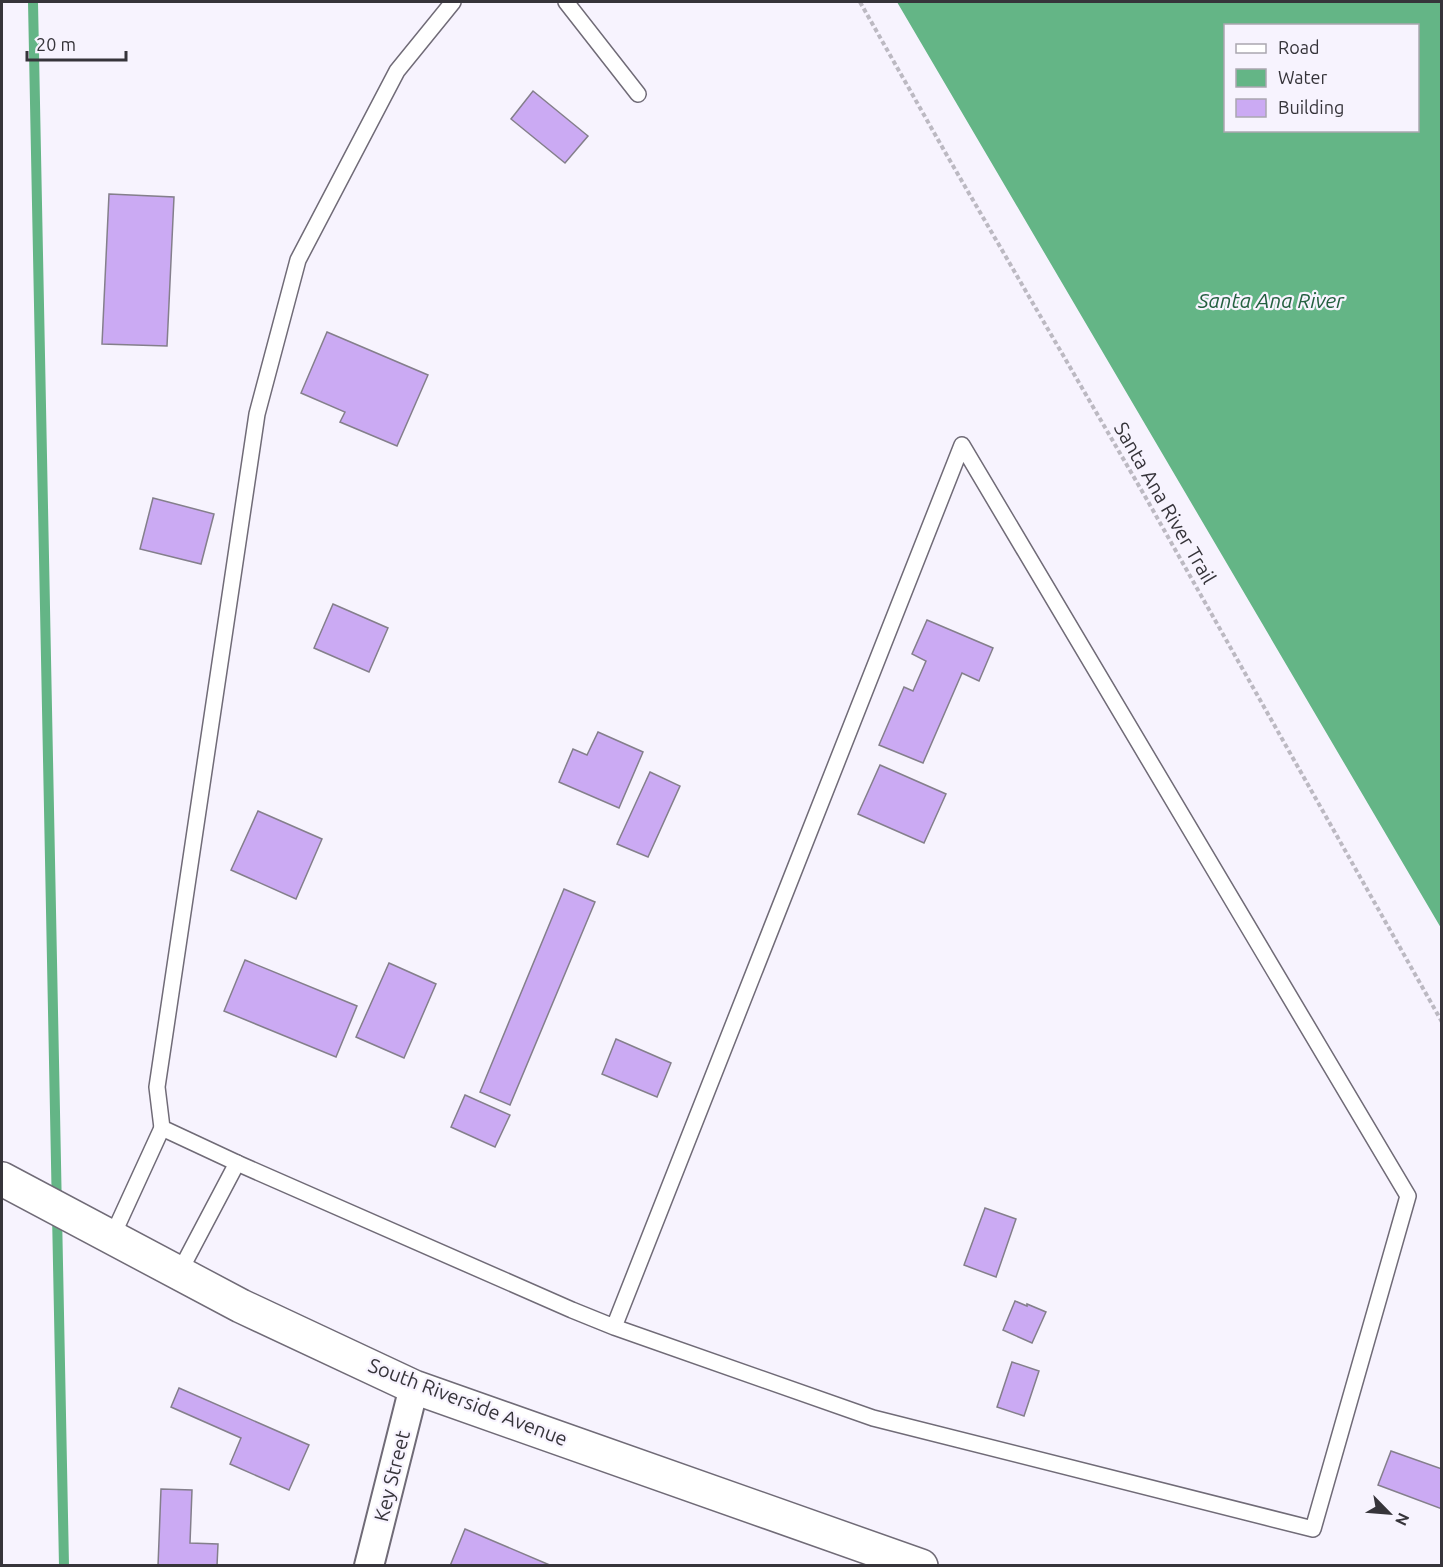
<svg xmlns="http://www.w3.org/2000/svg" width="1443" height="1567" viewBox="0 0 1443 1567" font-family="Ubuntu,sans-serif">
	<rect width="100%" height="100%" fill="#f7f3fe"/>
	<path fill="#64b586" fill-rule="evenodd" d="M897 2H1441V928ZM1226 26H1418V130H1226Z"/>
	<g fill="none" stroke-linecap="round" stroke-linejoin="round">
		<polyline stroke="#64b586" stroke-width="10" points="33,2 64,1566"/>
	</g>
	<g fill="#cbaaf3" stroke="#847f8b" stroke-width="1.5">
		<polygon points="533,91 588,136 565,163 511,119"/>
		<polygon points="109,194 174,197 167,346 102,344"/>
		<polygon points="327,332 428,375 397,446 340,422 345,412 301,393"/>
		<polygon points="153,498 214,514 201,564 140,549"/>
		<polygon points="333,604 388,628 369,672 314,648"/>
		<polygon points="927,620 993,648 979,681 962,673 923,763 879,745 904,687 913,691 926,661 912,654"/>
		<polygon points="598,732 643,752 619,808 559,782 573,749 587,755"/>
		<polygon points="880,765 946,794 924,843 858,814"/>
		<polygon points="650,772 680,786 648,857 617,844"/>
		<polygon points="258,811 322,839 296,899 231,870"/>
		<polygon points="564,889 595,902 510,1105 480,1092"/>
		<polygon points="245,960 357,1006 336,1057 224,1011"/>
		<polygon points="389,963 436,984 404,1058 356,1037"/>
		<polygon points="616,1039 671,1063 657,1097 602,1074"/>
		<polygon points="465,1095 510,1115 495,1147 451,1127"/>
		<polygon points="985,1208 1016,1219 996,1277 964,1265"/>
		<polygon points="1015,1301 1027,1306 1027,1304 1046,1312 1032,1343 1003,1330"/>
		<polygon points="1012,1362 1039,1371 1024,1416 997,1407"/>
		<polygon points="179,1388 309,1445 289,1490 230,1464 241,1438 171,1407"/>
		<polygon points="1391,1451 1442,1469 1442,1509 1378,1485"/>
		<polygon points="161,1489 192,1490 190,1543 218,1544 217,1566 158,1566"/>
		<polygon points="465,1529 552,1566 450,1566"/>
	</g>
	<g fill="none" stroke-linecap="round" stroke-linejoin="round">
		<g stroke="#706b77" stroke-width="18">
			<g id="service">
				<polyline points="453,2 397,71 298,260 257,414 157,1087 162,1128 237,1163 572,1310 614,1327 873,1418 1313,1529 1408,1196 962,445 614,1327"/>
				<polyline points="566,2 638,94"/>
				<polyline points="112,1237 162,1128"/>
				<polyline points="179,1273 237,1163"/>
			</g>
		</g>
		<g stroke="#706b77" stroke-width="32">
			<polyline id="minor" points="369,1566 414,1387"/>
		</g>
		<g stroke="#706b77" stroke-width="36">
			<polyline id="primary" points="2,1179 241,1306 414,1387 921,1566"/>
		</g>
		<polyline stroke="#bcb9c2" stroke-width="4" stroke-dasharray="4.5 3" stroke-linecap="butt" points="860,2 945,152 1146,498 1442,1022"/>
		<use href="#service" stroke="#fff" stroke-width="15"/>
		<use href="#minor" stroke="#fff" stroke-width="28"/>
		<use href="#primary" stroke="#fff" stroke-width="33"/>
	</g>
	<g text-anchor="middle" stroke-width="4.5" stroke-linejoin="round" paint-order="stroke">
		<g font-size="20" fill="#36343a" stroke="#f7f3fe">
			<text transform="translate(1165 503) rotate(60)" y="7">Santa Ana River Trail</text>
			<text transform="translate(468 1402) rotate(21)" y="7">South Riverside Avenue</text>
			<text transform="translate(392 1476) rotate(-76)" y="7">Key Street</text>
		</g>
		<g font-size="21" font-style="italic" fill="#246040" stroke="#f7f3fe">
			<text x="1271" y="308">Santa Ana River</text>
		</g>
	</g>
	<rect width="1443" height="1567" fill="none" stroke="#36343a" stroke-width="6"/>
	<rect x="1224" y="24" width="195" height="108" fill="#f7f3fe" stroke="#aaa7b0" stroke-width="1.5"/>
	<rect x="1236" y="44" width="30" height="9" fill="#ffffff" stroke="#aaa7b0" stroke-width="1.5"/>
	<text x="1278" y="54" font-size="18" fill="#36343a">Road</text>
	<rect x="1236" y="69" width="30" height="18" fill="#64b586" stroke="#aaa7b0" stroke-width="1.5"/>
	<text x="1278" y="84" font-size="18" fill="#36343a">Water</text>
	<rect x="1236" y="99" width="30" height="18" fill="#cbaaf3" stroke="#aaa7b0" stroke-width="1.5"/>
	<text x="1278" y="114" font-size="18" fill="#36343a">Building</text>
	<g transform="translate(1389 1513) rotate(115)" stroke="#f7f3fe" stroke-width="4.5" paint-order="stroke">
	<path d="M0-4.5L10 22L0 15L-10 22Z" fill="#36343a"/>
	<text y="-9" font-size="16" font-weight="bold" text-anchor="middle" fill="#36343a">N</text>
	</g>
	<path d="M27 51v9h99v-9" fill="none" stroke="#36343a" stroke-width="3"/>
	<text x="36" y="51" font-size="18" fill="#36343a" stroke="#f7f3fe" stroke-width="4.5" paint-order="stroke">20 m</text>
</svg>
